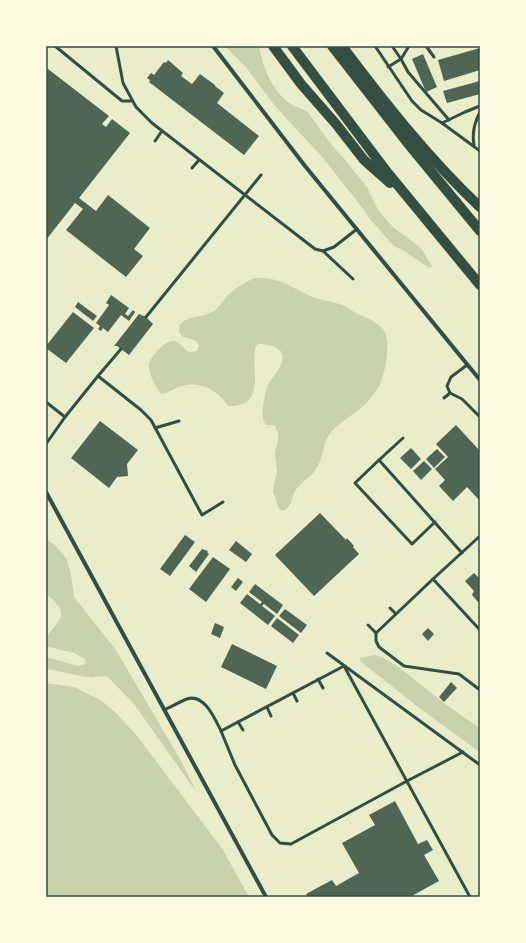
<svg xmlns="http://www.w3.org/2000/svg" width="526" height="943" viewBox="0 0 526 943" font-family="'Fira Sans',sans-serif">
	<rect width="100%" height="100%" fill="#e9edc9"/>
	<g fill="#cad2ad">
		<path d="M225 46H259C263 68 273 94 294 106 299 108 303 109 308 112L330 143 351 167 367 187 378 210 393 227 421 248 432 266 429 268 406 252 394 246 391 243 370 219 357 201 323 158 275 106 245 66Z"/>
		<path d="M256 278C284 277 293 290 316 298 325 301 334 302 342 305 348 307 353 312 358 314 368 319 380 322 385 333 391 345 385 372 380 384 374 397 361 409 349 417 341 423 334 427 329 435 322 446 323 459 316 469 311 478 300 482 295 491 292 498 291 508 283 511L279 509 273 492 274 484 277 472 275 452 278 441V432L274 425H266C262 420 262 413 263 407 264 399 265 392 268 385 272 377 280 370 282 361 287 347 267 344 258 344L255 348C251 370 267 407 228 406 217 389 197 379 177 388 171 390 166 395 160 393 155 386 148 373 149 364 150 357 167 338 175 341 180 342 184 349 189 352L197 351 199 346 196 341C191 338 180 339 179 330 178 319 193 318 200 316 204 316 208 313 212 312 219 308 222 302 227 296 234 289 246 281 256 278Z"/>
		<path d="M46 539 55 545 66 558 71 574 74 597 116 650 180 759 197 793 134 704 109 678C104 675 99 677 93 677 78 677 62 671 46 669V657L78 666 83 665 86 663 85 659 74 653 49 647 46 645C46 622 80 620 46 594Z"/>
		<path d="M373 655C390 655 428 692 444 703 456 712 468 720 480 728V752L422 710 360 661V658Z"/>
		<polygon points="46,683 74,687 102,701 117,714 138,737 223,850 249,897 46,897"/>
	</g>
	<g fill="#4f6655">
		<polygon points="480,48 480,70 444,81 438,60"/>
		<polygon points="423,54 437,87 426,92 412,59"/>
		<polygon points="168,60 183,73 181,76 192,84 200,74 215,85 215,86 224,93 217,103 259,136 244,155 149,82 150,80 147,78 151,73 154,75 164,62 166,63"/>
		<polygon points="48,69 109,116 102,124 106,127 112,119 130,133 79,198 96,211 108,195 150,228 134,249 143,256 126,277 66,230 83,209 75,203 46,240 46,71"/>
		<polygon points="480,81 480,94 447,103 443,91"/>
		<polygon points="111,295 129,308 125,314 128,316 133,310 135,312 129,321 121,315 108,332 103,328 101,331 98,329 100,326 96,323 109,305 106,303"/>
		<polygon points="78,302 97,316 93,321 75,307"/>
		<polygon points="73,312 94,328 66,363 46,348 46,346"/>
		<polygon points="139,314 146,317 153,324 129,355 117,346 114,346"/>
		<polygon points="100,421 138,450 127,464 128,476 117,477 109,488 71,458"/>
		<polygon points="456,425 480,451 480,501 467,487 453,501 439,486 445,480 435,469 448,457 436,444"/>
		<polygon points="411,448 421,459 411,469 400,458"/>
		<polygon points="437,449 445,457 434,468 426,459"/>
		<polygon points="424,461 432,469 421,480 413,471"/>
		<polygon points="320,513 346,540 347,538 354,546 353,547 359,554 314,596 275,555"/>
		<polygon points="185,535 195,542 170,576 160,569"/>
		<polygon points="236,541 252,554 246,562 229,550"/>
		<polygon points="202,549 208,551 207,552 209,554 196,572 189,566"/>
		<polygon points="213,557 230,569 206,602 189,589"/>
		<polygon points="474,573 480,579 480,600 478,602 472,595 474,591 465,581"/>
		<polygon points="238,578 243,582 236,591 231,587"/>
		<polygon points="255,584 283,605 277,614 264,604 262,606 275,616 268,625 240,603 247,594 260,604 262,602 249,592"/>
		<polygon points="285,609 307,625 301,633 279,616"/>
		<polygon points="277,618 299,635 293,643 271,626"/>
		<polygon points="215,623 224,627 220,638 211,634"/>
		<polygon points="428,628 434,634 428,641 422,634"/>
		<polygon points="232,644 277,666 266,689 221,667"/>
		<polygon points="451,682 457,688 444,702 439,697"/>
		<polygon points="395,801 418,844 427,840 433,850 424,855 439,881 410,897 308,897 306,894 332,880 336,886 359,873 342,843 375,825 369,815"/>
	</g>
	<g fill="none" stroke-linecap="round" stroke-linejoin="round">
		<g stroke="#344e41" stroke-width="3">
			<polyline points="55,46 122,101 132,101"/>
			<polyline points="116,46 123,83 136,107 152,123 315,249 323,251 353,279"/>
			<polyline points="375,46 412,101 421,110 442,123 480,151"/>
			<polyline points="409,46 401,59 408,72 449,120"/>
			<polyline points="426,46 434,57"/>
			<polyline points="388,67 401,59 392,46"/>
			<polyline points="442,123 465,112 480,106"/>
			<polyline points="155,141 162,131"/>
			<path d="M474 146C472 133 474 124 480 112"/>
			<polyline points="192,168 199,160"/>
			<polyline points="323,251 334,247 357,229"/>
			<polyline points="146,317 261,175"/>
			<polyline points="467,365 451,377 447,386 450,393 462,399 480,417"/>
			<polyline points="98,376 121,349"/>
			<polyline points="444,398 450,393"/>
			<polyline points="46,402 65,417 46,444"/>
			<polyline points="65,417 98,376 141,410 151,420 202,515 223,502"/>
			<polyline points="155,428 179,421"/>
			<polyline points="403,438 379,460 462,553"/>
			<polyline points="379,460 355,483 412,544 435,522"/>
			<polyline points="480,536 433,579 480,630"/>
			<polyline points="433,579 376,633 376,641 379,647 404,666 459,674 480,690"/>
			<polyline points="390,608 396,614"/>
			<polyline points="368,625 376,633"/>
			<polyline points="327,653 480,765"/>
			<polyline points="344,666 470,897"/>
			<polyline points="318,679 323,688"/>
			<polyline points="293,693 297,701"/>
			<polyline points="267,707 271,716"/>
			<path d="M164 710C171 707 179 702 187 699 204 693 215 719 221 731L344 666"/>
			<polyline points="238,722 243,730"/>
			<polyline points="221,731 235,765 272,835 280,843 291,844 407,781 463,752"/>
		</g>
		<g stroke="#344e41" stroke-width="4">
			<polyline points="213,46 305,166 480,380"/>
			<polyline points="46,492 266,897"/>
		</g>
		<g stroke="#344e41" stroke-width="10">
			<polyline points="273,46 301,84 336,124 364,160 390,183"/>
			<polyline points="292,46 387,172 480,285"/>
			<polyline points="332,46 406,141 480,231"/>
			<path d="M342 46C385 103 428 158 480 207"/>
		</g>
	</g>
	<rect width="526" height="943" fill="none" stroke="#fefae0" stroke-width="94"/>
	<rect x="47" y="47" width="432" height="849" fill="none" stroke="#344e41" stroke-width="1.5"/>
</svg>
